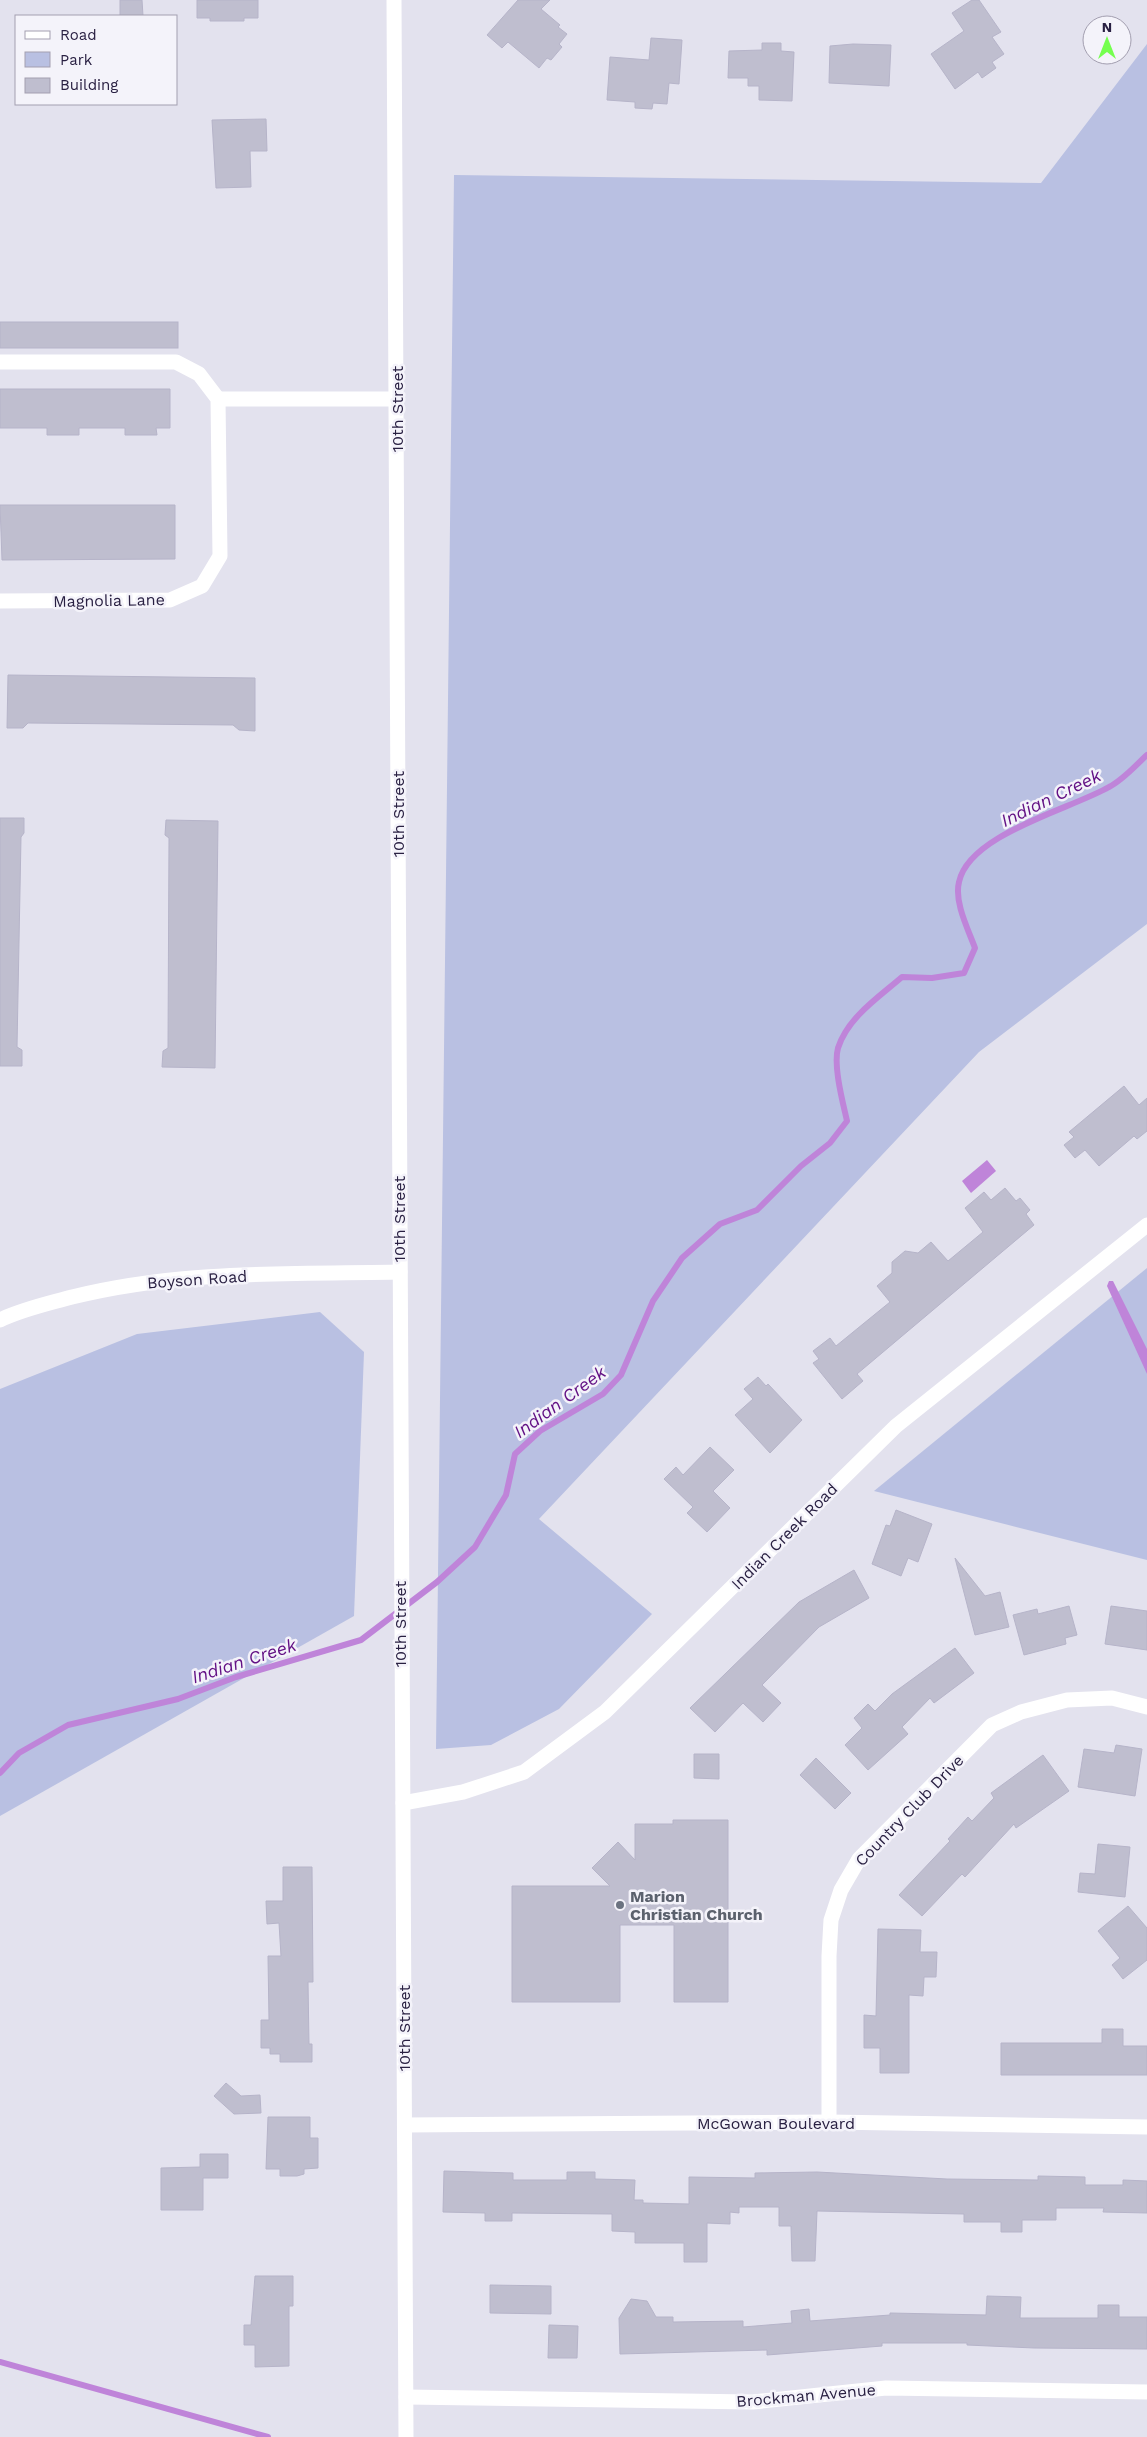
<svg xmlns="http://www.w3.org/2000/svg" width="1147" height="2437" viewBox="0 0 1147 2437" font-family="'Work Sans',sans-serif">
	<rect width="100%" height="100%" fill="#e3e2ee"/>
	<g fill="#b9c0e2">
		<polygon points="1147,44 1147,924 979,1052 539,1519 652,1614 559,1709 491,1745 436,1749 454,175 1041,183"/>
		<polygon points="1147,1268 1147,1560 874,1491"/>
		<polygon points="320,1312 364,1352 354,1616 0,1816 0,1389 137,1334"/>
	</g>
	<g fill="#bf84d9">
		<polygon points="987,1160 996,1171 971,1193 962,1181"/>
		<polygon points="1109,1281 1113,1281 1147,1349 1147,1374 1107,1286"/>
	</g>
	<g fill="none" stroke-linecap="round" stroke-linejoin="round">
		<g stroke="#bf84d9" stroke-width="6">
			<path d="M0 1773 19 1753 68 1725 178 1699 236 1677 361 1640 437 1582 475 1547 506 1495 515 1454 540 1431 603 1394 621 1375 653 1301 682 1258 720 1224 757 1210 801 1166 830 1143 847 1121C843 1103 833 1066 838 1048 848 1017 879 997 902 977L932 978 964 973 975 948C968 929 954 902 959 882 969 834 1071 809 1109 787 1123 780 1135 766 1147 755"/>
			<polyline points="0,2362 268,2437"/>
		</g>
	</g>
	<g fill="#bfbecf" stroke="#b6b4c9">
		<polygon points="120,0 142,0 143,16 120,16"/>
		<polygon points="197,0 258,0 258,18 244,18 244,21 210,21 210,18 197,18"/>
		<polygon points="518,0 550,0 541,9 560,25 558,27 567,34 559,44 562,47 551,60 547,58 539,68 508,42 502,48 487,35"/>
		<polygon points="972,0 979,0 1001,32 992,37 1004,54 992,62 996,68 982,78 978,72 955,89 931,54 964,31 952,13"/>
		<polygon points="651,38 682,40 679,84 669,83 667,104 653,103 652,109 635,108 635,102 607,100 610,57 649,60"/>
		<polygon points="762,43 781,43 781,51 794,52 792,101 759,100 759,86 748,86 748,78 728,78 729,51 762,50"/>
		<polygon points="853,44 891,45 889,86 829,83 830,46"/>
		<polygon points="266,119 267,151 250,151 251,187 216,188 212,120"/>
		<rect x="0" y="322" width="178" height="26"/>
		<polygon points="0,389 170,389 170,428 156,428 157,435 125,435 125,428 79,428 79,435 47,435 47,428 0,428"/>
		<polygon points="0,505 175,505 175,559 2,560"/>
		<polygon points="8,675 255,678 255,731 239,730 233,725 28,723 23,728 7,728"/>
		<polygon points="0,818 24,818 24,833 21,837 17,1047 22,1050 22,1066 0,1066"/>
		<polygon points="166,820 218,821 215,1068 162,1067 163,1051 168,1048 169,838 165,835"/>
		<polygon points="1124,1086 1139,1105 1147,1098 1147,1131 1137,1139 1134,1136 1099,1166 1085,1150 1075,1158 1064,1145 1074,1137 1069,1132"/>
		<polygon points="1005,1188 1016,1201 1020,1198 1030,1210 1026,1214 1034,1225 857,1374 863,1381 842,1399 813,1363 819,1359 813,1351 830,1338 836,1346 890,1302 877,1286 892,1273 892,1262 905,1251 918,1253 931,1242 948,1261 983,1232 965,1208 984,1192 991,1200"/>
		<polygon points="758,1377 766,1386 768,1384 802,1420 770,1453 735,1415 753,1399 744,1389"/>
		<polygon points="710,1447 734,1470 713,1491 730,1508 707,1532 687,1513 693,1507 664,1479 676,1467 683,1475"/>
		<polygon points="896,1510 932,1524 918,1562 908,1558 901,1576 872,1564 886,1525 890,1526"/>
		<polygon points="955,1558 985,1596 1000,1592 1009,1627 975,1635"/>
		<polygon points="854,1570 869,1598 819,1627 762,1685 781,1703 763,1722 743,1703 715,1732 690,1708 799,1602"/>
		<polygon points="1069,1606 1077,1635 1065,1638 1066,1644 1024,1655 1013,1615 1037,1609 1038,1614"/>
		<polygon points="1111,1606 1147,1611 1147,1650 1105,1644"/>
		<polygon points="955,1648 974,1673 934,1703 930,1698 902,1727 908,1734 868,1770 845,1745 862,1728 854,1718 868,1704 875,1711 892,1694"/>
		<polygon points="1116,1745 1142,1749 1135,1796 1078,1787 1084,1749 1114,1753"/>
		<polygon points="694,1754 719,1754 719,1779 694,1778"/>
		<polygon points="1043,1755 1069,1791 1016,1828 1014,1824 965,1877 962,1874 922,1916 899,1895 950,1841 948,1839 968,1817 972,1821 994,1798 991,1793"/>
		<polygon points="816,1758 851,1793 835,1809 800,1775"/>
		<polygon points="673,1820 728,1820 728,2002 674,2002 674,1925 620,1925 620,2002 512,2002 512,1886 610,1886 592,1868 618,1842 635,1860 635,1824 673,1824"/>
		<polygon points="1098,1844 1130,1847 1125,1897 1078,1892 1080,1873 1095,1874"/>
		<polygon points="283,1867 312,1867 313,1982 308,1982 309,2044 312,2044 312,2062 280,2062 280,2054 270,2054 270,2048 261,2048 261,2020 269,2020 268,1956 281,1956 279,1923 267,1924 266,1901 283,1901"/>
		<polygon points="1128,1906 1147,1928 1147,1960 1123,1979 1112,1965 1120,1958 1098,1931"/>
		<polygon points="878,1929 921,1930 920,1952 937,1952 936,1977 924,1977 923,1996 909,1995 909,2073 880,2073 880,2048 864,2048 864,2015 876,2016"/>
		<polygon points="1102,2029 1123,2029 1123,2046 1147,2046 1147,2075 1001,2075 1001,2043 1102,2043"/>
		<polygon points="226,2083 241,2096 260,2095 261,2113 234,2114 214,2096"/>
		<polygon points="268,2117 310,2117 310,2138 318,2138 318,2168 304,2169 304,2174 297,2176 280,2176 280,2169 266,2169"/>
		<polygon points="200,2154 228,2154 228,2178 203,2178 203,2210 161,2210 161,2168 200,2167"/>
		<polygon points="444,2171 513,2173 513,2180 567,2180 567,2172 595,2172 595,2179 635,2180 634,2200 643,2200 643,2203 689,2204 689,2177 755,2178 755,2173 817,2172 947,2179 1038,2180 1038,2176 1085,2177 1085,2185 1123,2185 1123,2180 1147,2181 1147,2213 1103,2212 1104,2208 1056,2208 1056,2220 1022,2220 1022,2232 1001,2232 1001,2222 964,2222 964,2214 817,2211 815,2261 792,2261 791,2226 779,2226 779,2207 739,2207 739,2213 730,2212 730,2224 707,2223 707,2262 684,2262 684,2243 635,2243 635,2232 612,2231 612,2214 512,2213 512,2221 485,2221 485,2213 443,2212"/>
		<polygon points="255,2276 293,2276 293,2306 289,2306 289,2366 255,2367 255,2345 244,2345 244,2325 251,2325"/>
		<polygon points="490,2285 551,2286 551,2314 490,2313"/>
		<polygon points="987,2296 1021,2297 1020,2318 1098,2318 1098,2305 1119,2305 1119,2317 1147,2317 1147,2349 1034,2348 967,2345 967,2343 882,2343 882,2346 767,2355 767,2350 620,2354 619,2318 631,2299 647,2301 656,2317 673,2317 673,2322 743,2321 743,2327 792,2323 791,2311 809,2309 810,2321 890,2315 890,2313 986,2315"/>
		<polygon points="549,2325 578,2326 577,2358 548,2358"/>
	</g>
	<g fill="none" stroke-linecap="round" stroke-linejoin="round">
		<g stroke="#fff" stroke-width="15">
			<polyline points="394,0 406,2437"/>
			<polyline points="0,362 176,362 199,374 218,399 220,556 202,586 170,600 0,601"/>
			<polyline points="218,399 397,399"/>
			<path d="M0 1320C23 1309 47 1304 72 1297 181 1270 288 1274 400 1272"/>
			<polyline points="403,1803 463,1792 524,1772 605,1712 896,1426 1147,1225"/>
			<polyline points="829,2122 829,1956 831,1920 841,1890 859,1859 992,1725 1021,1712 1067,1700 1112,1698 1147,1707"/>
			<polyline points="405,2125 829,2122 1147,2127"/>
			<polyline points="406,2397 753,2402 886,2388 1147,2392"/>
		</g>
	</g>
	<circle fill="#6b7280" stroke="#f4f3fa" stroke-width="2" cx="620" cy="1905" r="5"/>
	<g text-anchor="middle" stroke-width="5" stroke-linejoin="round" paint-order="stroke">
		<g font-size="16" fill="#292042" stroke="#f4f3fa">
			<text transform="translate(397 409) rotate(-90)" y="6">10th Street</text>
			<text transform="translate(109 600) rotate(-1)" y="6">Magnolia Lane</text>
			<text transform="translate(398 814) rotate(-90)" y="6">10th Street</text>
			<text transform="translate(399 1219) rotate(-90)" y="6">10th Street</text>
			<text transform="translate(197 1279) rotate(-4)" y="6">Boyson Road</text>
			<text transform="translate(784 1536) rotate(-45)" y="6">Indian Creek Road</text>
			<text transform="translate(400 1624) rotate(-90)" y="6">10th Street</text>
			<text transform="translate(909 1810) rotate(-46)" y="6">Country Club Drive</text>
			<text transform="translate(404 2028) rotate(-90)" y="6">10th Street</text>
			<text x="776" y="2129">McGowan Boulevard</text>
			<text transform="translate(806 2395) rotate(-5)" y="6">Brockman Avenue</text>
		</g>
		<g font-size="16" font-weight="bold" fill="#5b616d" stroke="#f4f3fa" text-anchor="start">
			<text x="630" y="1902">Marion<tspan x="630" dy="18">Christian Church</tspan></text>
		</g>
		<g font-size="18" font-style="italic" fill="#631285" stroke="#f4f3fa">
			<text transform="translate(1051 798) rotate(-26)" y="6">Indian Creek</text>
			<text transform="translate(560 1402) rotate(-36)" y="6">Indian Creek</text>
			<text transform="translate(244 1661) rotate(-18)" y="6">Indian Creek</text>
		</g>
	</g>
	<rect x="15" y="15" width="162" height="90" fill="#f4f3fa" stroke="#a39fb0"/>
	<rect x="25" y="31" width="25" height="8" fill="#ffffff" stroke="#a39fb0"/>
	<text x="60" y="40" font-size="15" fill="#292042">Road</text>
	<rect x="25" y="52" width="25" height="15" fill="#b9c0e2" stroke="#a39fb0"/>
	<text x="60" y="65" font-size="15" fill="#292042">Park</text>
	<rect x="25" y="78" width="25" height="15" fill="#bfbecf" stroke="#a39fb0"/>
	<text x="60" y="90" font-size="15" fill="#292042">Building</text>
	<g transform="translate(1107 40)"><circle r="24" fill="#f4f3fa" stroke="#a39fb0"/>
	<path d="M0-4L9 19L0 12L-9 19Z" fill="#75ff4f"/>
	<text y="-8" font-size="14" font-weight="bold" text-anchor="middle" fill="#292042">N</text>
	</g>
</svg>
